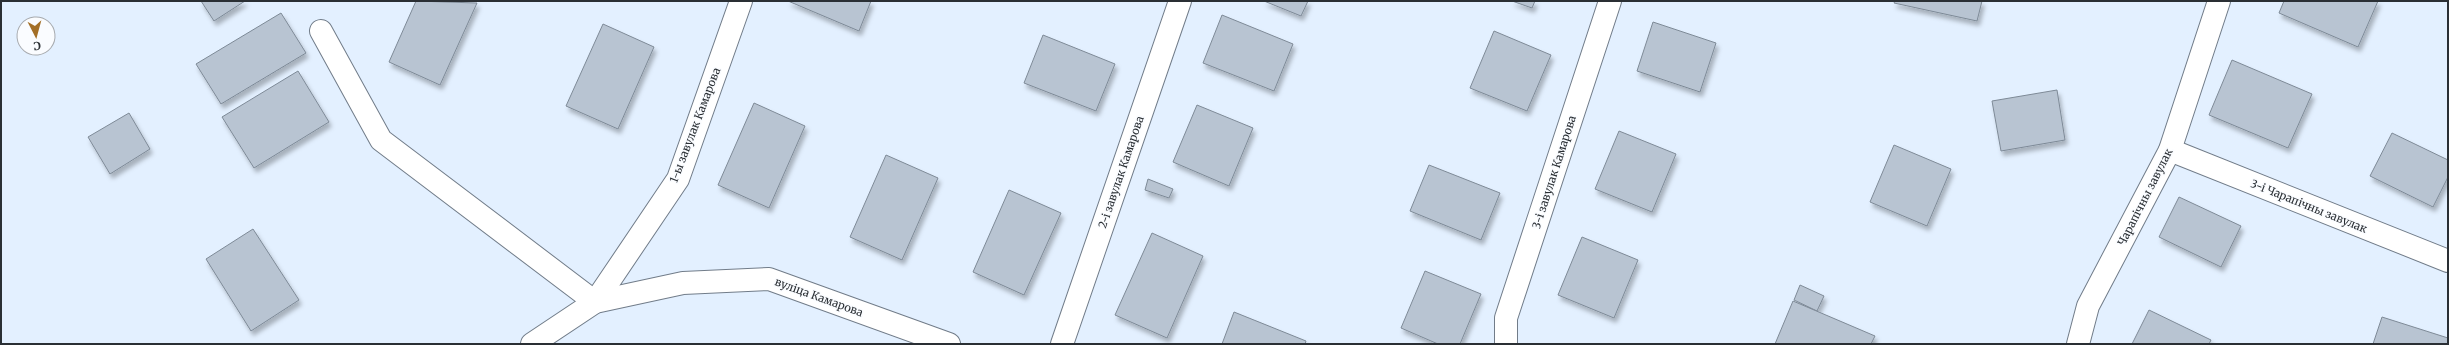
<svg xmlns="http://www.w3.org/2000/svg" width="2449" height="345" viewBox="0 0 2449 345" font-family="Merriweather,serif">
	<defs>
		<filter id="shadow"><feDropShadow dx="2.5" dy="4.5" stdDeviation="2" flood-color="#0004"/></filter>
	</defs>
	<rect width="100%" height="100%" fill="#e3f0ff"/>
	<g fill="#b8c4d2" stroke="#7e8a97" filter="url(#shadow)">
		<polygon points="201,1 245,1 214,21"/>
		<polygon points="416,1 477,3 440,85 389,62"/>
		<polygon points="788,1 871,1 859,31"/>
		<polygon points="1264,1 1308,1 1301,16"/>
		<polygon points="1512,1 1535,1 1532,8"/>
		<polygon points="1895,1 1982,1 1977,21 1894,3"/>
		<polygon points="2284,1 2378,1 2358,47 2279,13"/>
		<polygon points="281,13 306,53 221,104 196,64"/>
		<polygon points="1222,15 1293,44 1274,91 1203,63"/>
		<polygon points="1653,22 1716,43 1700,92 1637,71"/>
		<polygon points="603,24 654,47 618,129 566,106"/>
		<polygon points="1494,31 1551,55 1527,111 1470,88"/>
		<polygon points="1043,35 1115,64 1096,111 1024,83"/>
		<polygon points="2232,60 2312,94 2288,148 2209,115"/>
		<polygon points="298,71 329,122 254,168 222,117"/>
		<polygon points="2057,90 2065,140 2001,151 1992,101"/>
		<polygon points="754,103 805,126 769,208 718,185"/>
		<polygon points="1197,105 1253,128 1229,186 1173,162"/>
		<polygon points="129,113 150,149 110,174 88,137"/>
		<polygon points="1619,131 1676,154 1652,212 1595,189"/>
		<polygon points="2392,133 2448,160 2448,177 2433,207 2370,176"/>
		<polygon points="1894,145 1951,169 1927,226 1870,202"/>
		<polygon points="886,155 938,178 902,260 850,237"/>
		<polygon points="1429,165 1500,193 1481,240 1410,211"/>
		<polygon points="1148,179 1173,189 1169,198 1145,190"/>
		<polygon points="1009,190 1061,213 1024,295 973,272"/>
		<polygon points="2179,197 2241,226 2221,267 2159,237"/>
		<polygon points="253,229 299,300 251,331 206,259"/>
		<polygon points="1152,233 1203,256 1167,338 1115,315"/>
		<polygon points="1582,237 1638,260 1614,318 1558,295"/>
		<polygon points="1425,271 1481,294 1460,344 1438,344 1401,328"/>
		<polygon points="1800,285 1824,296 1817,311 1794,300"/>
		<polygon points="1793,301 1875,336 1871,344 1775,344"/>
		<polygon points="2149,310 2211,340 2209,344 2132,344"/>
		<polygon points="1234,312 1306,341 1305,344 1222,344"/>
		<polygon points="2382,317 2448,338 2448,344 2373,344"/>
	</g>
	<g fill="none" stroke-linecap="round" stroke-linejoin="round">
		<g stroke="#717c89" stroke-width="24">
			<polyline id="service" points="321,31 381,140 595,302"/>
		</g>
		<g stroke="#717c89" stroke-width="24">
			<g id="minor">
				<polyline points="2170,150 2448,261"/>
				<polyline points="595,302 678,179 741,1"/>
				<polyline points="1062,344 1180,1"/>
				<polyline points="1506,344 1506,318 1610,1"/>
			</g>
		</g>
		<g stroke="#717c89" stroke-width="24">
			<g id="tertiary">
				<polyline points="532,344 595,302 683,283 769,279 949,344"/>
				<polyline points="2078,344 2088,306 2170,150 2219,1"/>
			</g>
		</g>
		<use href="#service" stroke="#fff" stroke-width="22"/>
		<use href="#minor" stroke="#fff" stroke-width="22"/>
		<use href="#tertiary" stroke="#fff" stroke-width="22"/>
	</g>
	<g text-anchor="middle" stroke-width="3" stroke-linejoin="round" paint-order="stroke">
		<g font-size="11" fill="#2a2f34" stroke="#fafcff">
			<text transform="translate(695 125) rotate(-69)" y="4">1-ы завулак Камарова</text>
			<text transform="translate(1121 172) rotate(-71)" y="4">2-і завулак Камарова</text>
			<text transform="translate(1554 172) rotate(-72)" y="4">3-і завулак Камарова</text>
			<text transform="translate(2145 197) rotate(-63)" y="4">Чарапічны завулак</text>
			<text transform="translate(2309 206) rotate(22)" y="4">3-і Чарапічны завулак</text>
			<text transform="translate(819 297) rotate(20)" y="4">вуліца Камарова</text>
		</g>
	</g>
	<rect width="2449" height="345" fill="none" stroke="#2a2f34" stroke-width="4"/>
	<g transform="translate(36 36) rotate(174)"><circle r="19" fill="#fafcff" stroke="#a7aaae"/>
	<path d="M0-3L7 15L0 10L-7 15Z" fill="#a36f27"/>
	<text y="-6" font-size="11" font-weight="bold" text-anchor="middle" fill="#2a2f34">С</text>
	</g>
</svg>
